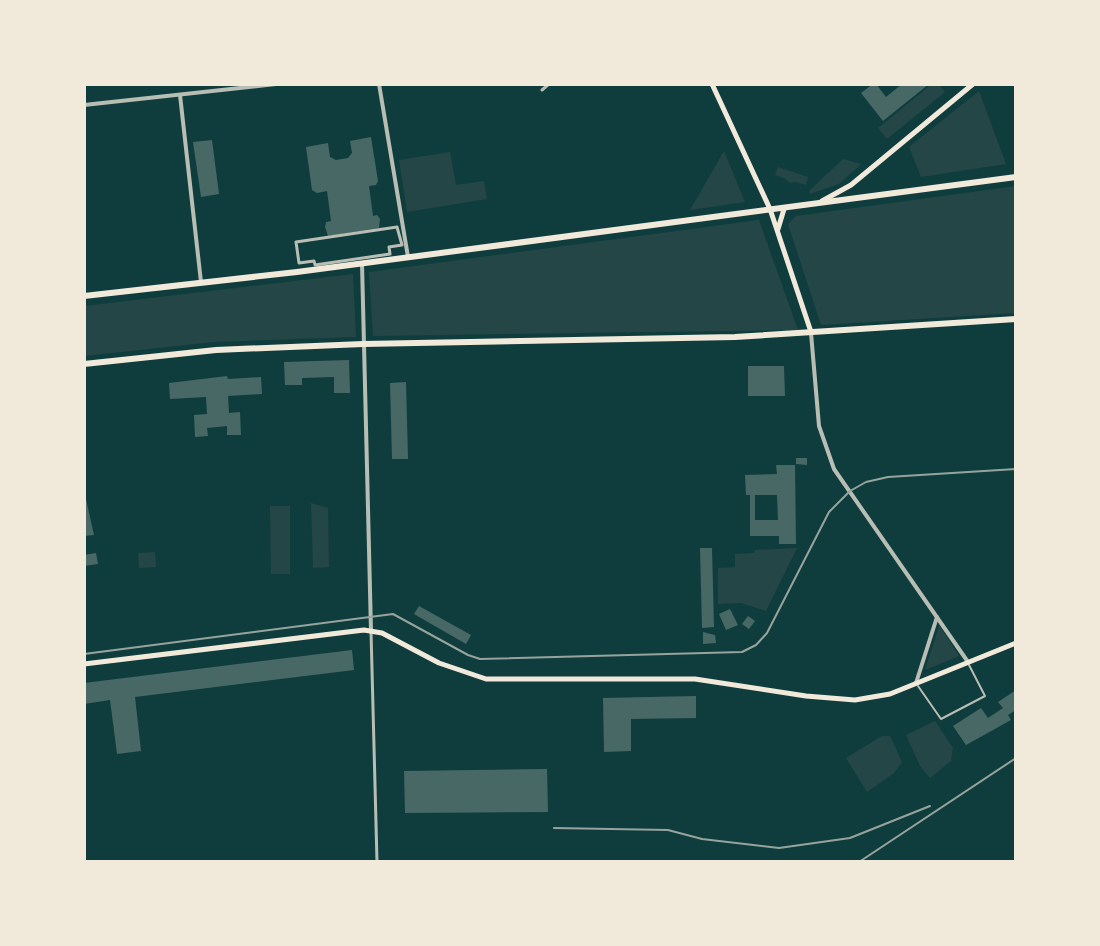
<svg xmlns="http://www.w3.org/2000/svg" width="1100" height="946" viewBox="0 0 1100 946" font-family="'PT Sans',sans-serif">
	<rect width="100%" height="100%" fill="#0f3d3e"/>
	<g fill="#244646">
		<polygon points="932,84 938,84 945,92 887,139 878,128"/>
		<polygon points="979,91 1006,164 921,177 909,147"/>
		<polygon points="724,151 745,202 690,210"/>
		<polygon points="450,152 456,185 484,181 487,199 407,212 399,160"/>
		<polygon points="843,159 861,164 839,184 810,194 809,191"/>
		<polygon points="778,167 808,177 806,185 796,182 790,183 786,179 775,175"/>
		<polygon points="1016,186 1016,313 821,325 788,224 796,216"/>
		<polygon points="759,220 798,330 373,336 369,272"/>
		<polygon points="353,274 356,337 214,342 84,356 84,306"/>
		<polygon points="311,503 328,508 329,567 313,568"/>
		<polygon points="270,506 290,506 290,574 271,574"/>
		<polygon points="797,548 766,611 741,603 718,604 718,568 735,567 735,554 754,553 755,550"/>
		<polygon points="155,552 156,567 139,568 138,553"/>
		<polygon points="939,625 959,656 925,670 939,626"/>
		<polygon points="935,721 953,748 951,761 930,778 920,766 906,735"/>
		<polygon points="882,736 890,736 902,762 894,773 867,792 846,758"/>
	</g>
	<g fill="#486865" fill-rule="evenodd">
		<polygon points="873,84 876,84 886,97 902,84 929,84 883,121 861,93"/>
		<polygon points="371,137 378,181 376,185 369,186 373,216 377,215 380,219 379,228 328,236 325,227 326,222 331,221 327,191 317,193 312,190 306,147 328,143 330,157 336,160 348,158 352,153 350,141"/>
		<polygon points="212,140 219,194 201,197 193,142"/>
		<polygon points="349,360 350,393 334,393 334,377 302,378 302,385 285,385 284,362"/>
		<polygon points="748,366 784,366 785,396 748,396"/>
		<polygon points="227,376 228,379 261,377 262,394 228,396 229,413 240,412 241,435 227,435 227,426 207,428 208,436 195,437 194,415 207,414 206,397 170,399 169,383"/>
		<polygon points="406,382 408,459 392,459 390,383"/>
		<polygon points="796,458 807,458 807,465 796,464"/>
		<path d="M776 465H795L796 544H779V536H750V495H746L745 475 777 474ZM755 495H777L778 520H755Z"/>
		<polygon points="84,490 94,535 84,536"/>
		<polygon points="700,548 712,548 714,627 702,628"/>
		<polygon points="96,553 98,564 84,566 84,555"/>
		<polygon points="419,606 471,635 466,644 414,614"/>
		<polygon points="730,609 738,625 726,630 719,614"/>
		<polygon points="748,616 755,621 749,629 742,624"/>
		<polygon points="703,632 715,635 716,643 703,644"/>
		<polygon points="352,650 354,670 135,697 141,751 117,754 110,700 84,704 84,683"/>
		<polygon points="1016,690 1016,710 1008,715 1011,720 966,745 953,726 981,708 988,718 1003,708 998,702"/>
		<polygon points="696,696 696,718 631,719 631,751 604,752 603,698"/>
		<polygon points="547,769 548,812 405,813 404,771"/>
	</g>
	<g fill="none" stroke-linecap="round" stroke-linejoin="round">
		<polyline stroke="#b8beb3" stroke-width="2" points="918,686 941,719 985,696 968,663"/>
		<polygon stroke="#b8beb3" stroke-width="3" points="397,227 402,245 389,247 390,254 315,265 314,261 299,263 296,242"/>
		<g stroke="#b8beb3" stroke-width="3">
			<polyline points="542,90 549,84"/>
			<polyline points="371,631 377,862"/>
		</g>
		<g stroke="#b8beb3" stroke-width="4">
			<polyline points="379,84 408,257"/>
			<polyline points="180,95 201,282"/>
			<polyline points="84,105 276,84"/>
			<polyline points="362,263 371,631"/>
			<polyline points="811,333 819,426 834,469 968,662"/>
			<polyline points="916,683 937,617"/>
		</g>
		<g stroke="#f1e9da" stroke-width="5">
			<polyline points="712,84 770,209 811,332"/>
			<polyline points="822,201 851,185 973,84"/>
			<polyline points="778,229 784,209"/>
			<polyline points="84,664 364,630 382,633 439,663 486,679 695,679 806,696 855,700 890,694 1016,643"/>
		</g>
		<g stroke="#f1e9da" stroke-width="6">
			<polyline points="84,296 297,272 1016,177"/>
			<polyline points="84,364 216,350 363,344 735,337 1016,319"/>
		</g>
		<polyline stroke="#97a49c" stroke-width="2" points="84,654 393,614 468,655 480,659 742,652 756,645 767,633 829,512 850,491 866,482 888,477 1016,469"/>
		<g stroke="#97a49c" stroke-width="2">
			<polyline points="554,828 668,830 702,839 779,848 850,838 930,806"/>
			<polyline points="859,862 1016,758"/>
		</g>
	</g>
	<rect width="1100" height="946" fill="none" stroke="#f1e9da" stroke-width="172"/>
</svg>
